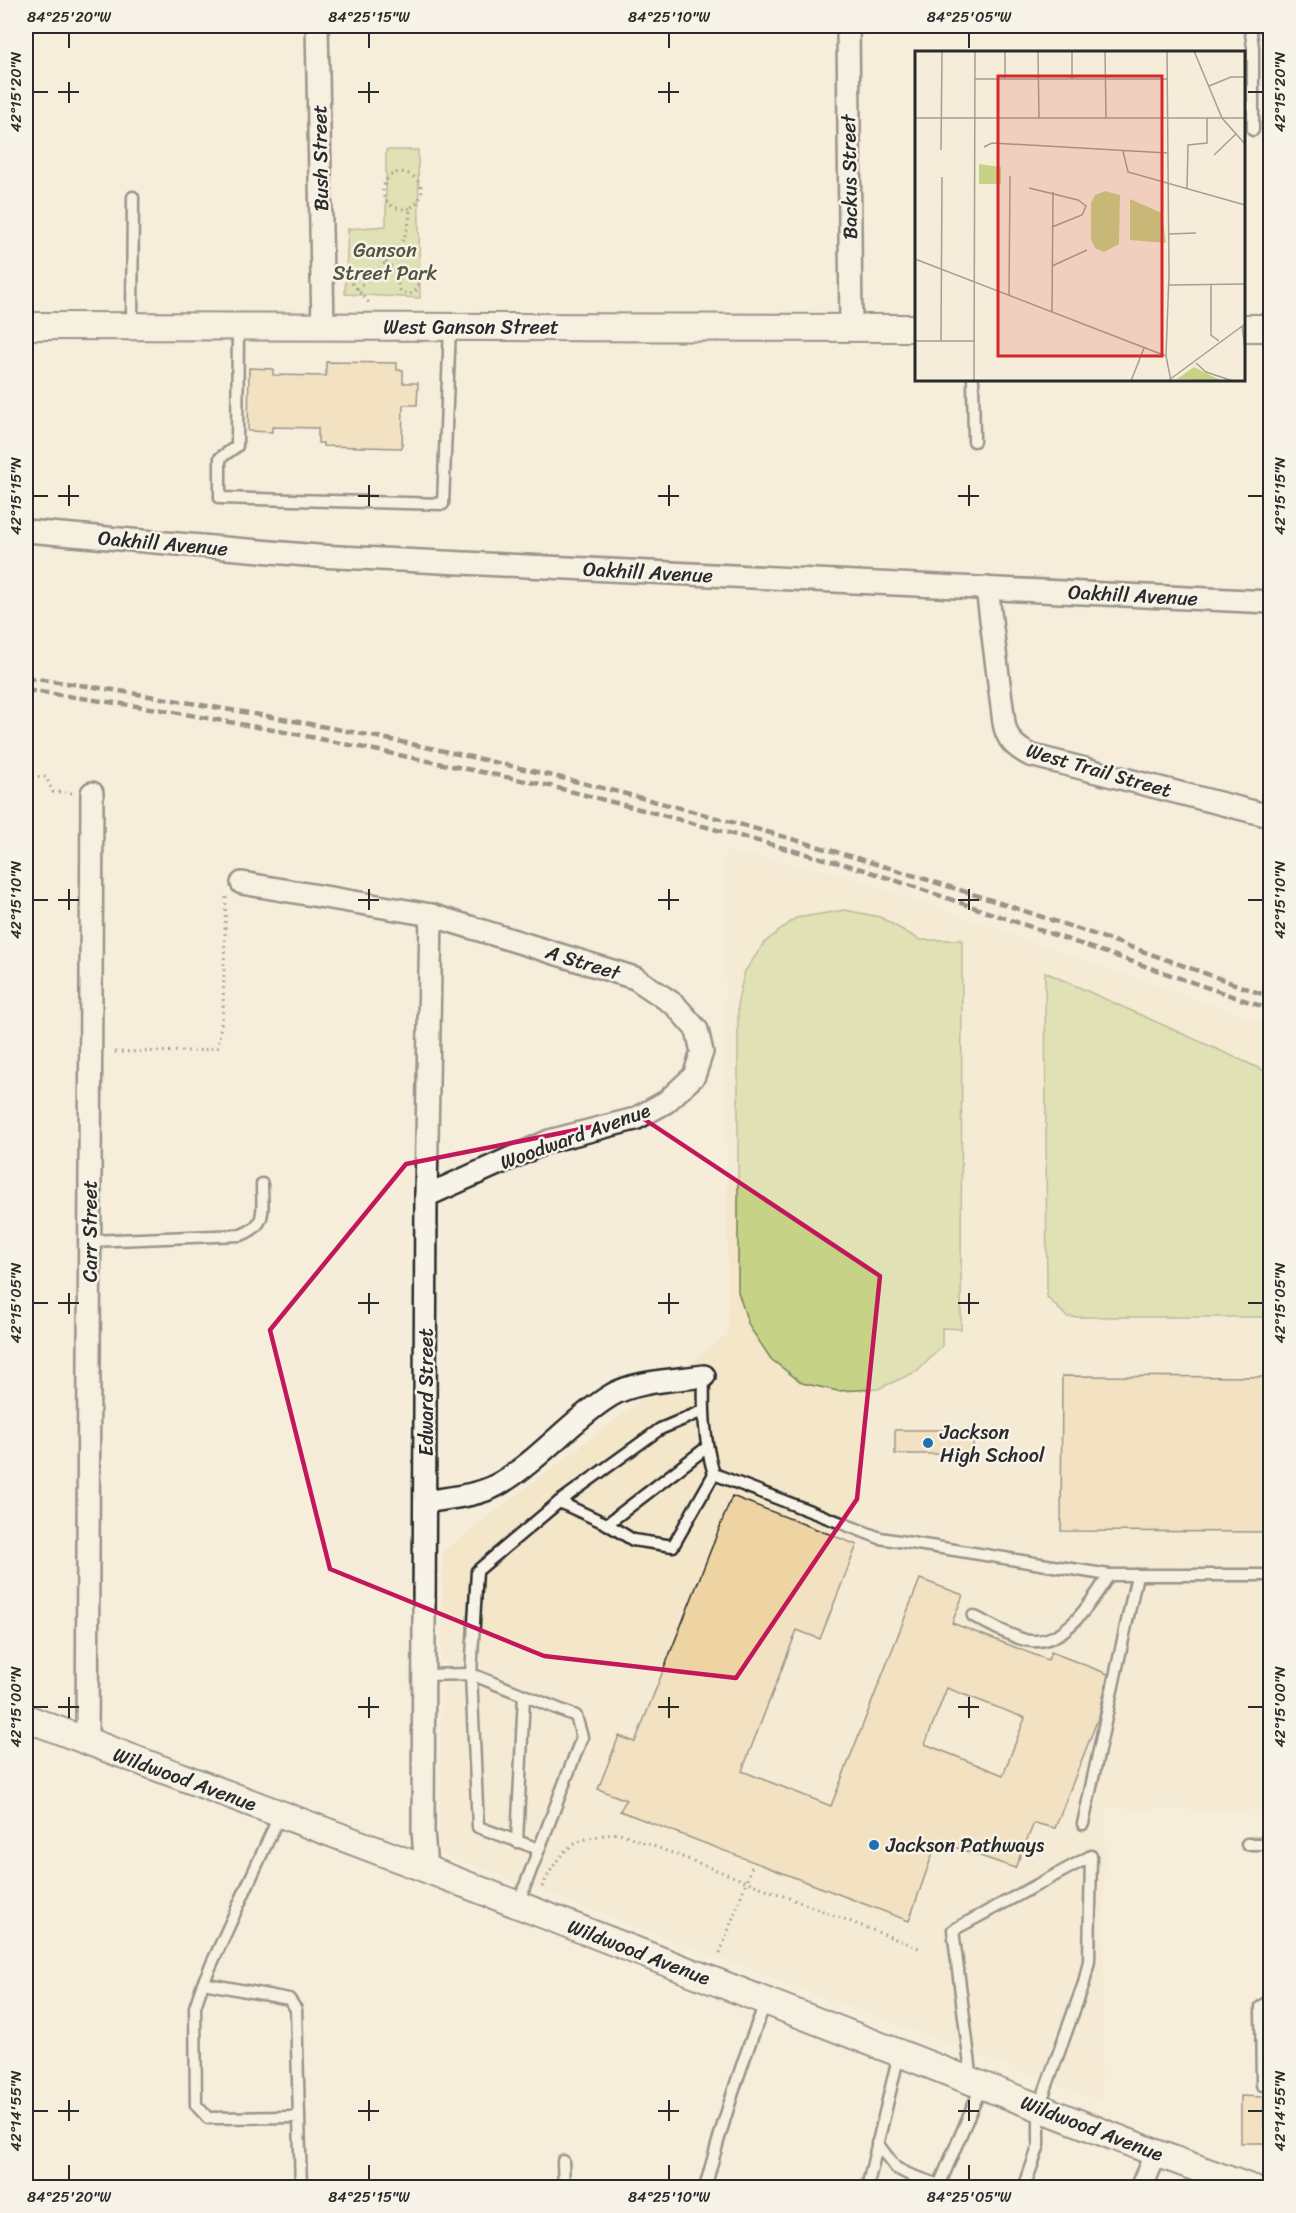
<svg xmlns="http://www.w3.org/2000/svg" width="1296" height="2213" viewBox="0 0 1296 2213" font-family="Sriracha,sans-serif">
	<rect width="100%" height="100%" fill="#f5edda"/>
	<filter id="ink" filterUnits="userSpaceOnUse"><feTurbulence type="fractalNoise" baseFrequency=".0167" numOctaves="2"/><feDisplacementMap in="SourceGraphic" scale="12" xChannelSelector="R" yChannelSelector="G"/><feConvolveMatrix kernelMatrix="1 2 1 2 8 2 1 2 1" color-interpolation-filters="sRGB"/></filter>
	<g filter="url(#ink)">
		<polygon fill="#f3e6c9" points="725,852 837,873 1270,1026 1270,1810 1105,1808 1101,2101 440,1852 443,1551 728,1334"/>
		<g fill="#c6d286" stroke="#787e58" stroke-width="1.5">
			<polygon points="386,150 418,150 420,298 345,294 348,229 386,226"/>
			<polygon points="845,910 880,917 920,940 962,940 961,1329 942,1328 942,1346 918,1371 878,1389 838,1391 802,1383 771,1359 749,1326 738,1292 738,1000 745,971 765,942 796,918"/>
			<polygon points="1045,972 1270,1073 1270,1317 1067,1317 1047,1297"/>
		</g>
		<g fill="#edd4a2" stroke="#2b2b2b" stroke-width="1.5" fill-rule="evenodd">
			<polygon points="326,362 397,363 397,370 403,370 403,383 418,383 417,405 403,405 402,448 323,446 323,443 318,443 318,428 272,427 272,432 248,431 249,368 273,369 273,375 326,376"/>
			<polygon points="1062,1376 1270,1377 1270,1532 1061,1531"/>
			<rect x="895" y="1430" width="78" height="24"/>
			<path d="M732 1496 857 1545 820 1639 797 1630 742 1771 831 1806 920 1579 963 1595 952 1623 1048 1660 1051 1652 1108 1674 1099 1716 1055 1828 1034 1823 1015 1868 937 1841 909 1921 620 1811 626 1800 598 1789 619 1736 635 1742ZM947 1688 1025 1718 1003 1775 925 1744Z"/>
			<polygon points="1241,2096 1264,2097 1264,2129 1270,2129 1270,2143 1241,2143"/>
		</g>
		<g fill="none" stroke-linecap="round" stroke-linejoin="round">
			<g stroke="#2b2b2b" stroke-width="15">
				<g id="service">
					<polyline points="1250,26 1253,47 1253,130"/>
					<polyline points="132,325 133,197"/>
					<polyline points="238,328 237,446 220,458 220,498 443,504 450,326"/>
					<polyline points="973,380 974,441"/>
					<path d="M90 1241 241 1235C268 1225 262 1210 262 1184"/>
					<path d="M704 1376C703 1411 704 1441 714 1474L880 1538 1109 1575H1270"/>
					<polyline points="559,1502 607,1524 633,1540 673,1546 714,1474"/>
					<polyline points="607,1524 706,1448"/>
					<path d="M973 1616C989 1624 1007 1635 1025 1640 1064 1649 1091 1602 1109 1575"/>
					<polyline points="424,1675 471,1674 478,1827 539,1849"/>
					<polyline points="280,1814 203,1983 289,1999 296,2009 301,2188"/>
					<polyline points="1083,1824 1137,1575"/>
					<polyline points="517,1842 524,1695"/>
					<polyline points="1247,1844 1270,1844"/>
					<polyline points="518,1904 582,1737 576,1716 471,1674 477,1571 559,1502 660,1429 703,1411"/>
					<polyline points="203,1983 195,2007 196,2105 208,2118 298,2117"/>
					<polyline points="972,2081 953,1930 1091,1856 1089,1961 1084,1983 1039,2107 1039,2145 1024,2188"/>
					<polyline points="1262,2085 1261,2007 1270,2000"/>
					<polyline points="877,2143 896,2168 908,2174 939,2185"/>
					<polyline points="563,2161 564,2188"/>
					<path d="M705 2188C722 2125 741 2061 766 2002"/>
					<polyline points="867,2188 899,2054"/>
					<polyline points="938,2188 982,2085"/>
				</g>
			</g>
			<g stroke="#2b2b2b" stroke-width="26">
				<g id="minor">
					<polyline points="317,26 323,327"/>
					<polyline points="848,26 851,328"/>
					<polyline points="26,531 318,556 1270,602"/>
					<path d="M987 588 1004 723C1007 740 1015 747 1030 755L1270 816"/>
					<polyline points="242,883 431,915 635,978 675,1005 697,1030 702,1052 694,1076 666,1102 635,1119 549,1141 426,1196"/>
					<path d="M426 1502C448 1498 477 1496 497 1485 538 1462 571 1420 610 1396 634 1381 676 1380 704 1376"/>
					<polyline points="87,1742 92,793"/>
					<polyline points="426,1869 423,1831 426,1196 431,915"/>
					<polyline points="1141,2188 1156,2153"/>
				</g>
			</g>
			<g stroke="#2b2b2b" stroke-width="30">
				<g id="tertiary">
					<polyline points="26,326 916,328"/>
					<polyline points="1244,328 1270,328"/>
					<polyline points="26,1718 426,1869 1156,2153 1251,2188"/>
				</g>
			</g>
			<g stroke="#2b2b2b" stroke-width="3" stroke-dasharray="1.5 4.5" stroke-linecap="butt">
				<polyline points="377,253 402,277"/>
				<polyline points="344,274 371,305"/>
				<circle cx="408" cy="284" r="10"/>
				<path d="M357 289C384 263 410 248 410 208 444 187 394 153 384 186 379 202 396 212 410 208"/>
				<polyline points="26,776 46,777 53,792 74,793"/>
				<polyline points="115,1052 197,1051 218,1047 223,1009 226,894"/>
				<path d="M542 1887C563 1845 573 1838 620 1833L919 1948"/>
				<polyline points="720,1953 752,1866"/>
			</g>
			<use href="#service" stroke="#f7f3e8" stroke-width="10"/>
			<use href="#minor" stroke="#f7f3e8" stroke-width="21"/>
			<use href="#tertiary" stroke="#f7f3e8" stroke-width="26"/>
			<g stroke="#2b2b2b" stroke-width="4.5" stroke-dasharray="9 4.5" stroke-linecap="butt">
				<path d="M26 678C98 686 171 700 243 712 594 772 937 874 1270 997"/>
				<polyline points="26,690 157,709 301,735 550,786 651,812 865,870 1270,1009"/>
			</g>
		</g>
	</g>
	<path d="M0 0H1296V2213H0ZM641 1117 880 1276 857 1499 736 1678 544 1656 330 1569 270 1330 406 1164Z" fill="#f5edda" fill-opacity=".55" fill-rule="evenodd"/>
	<path fill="none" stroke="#c2185b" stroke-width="4.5" stroke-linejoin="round" d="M641 1117 880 1276 857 1499 736 1678 544 1656 330 1569 270 1330 406 1164Z"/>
	<path fill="none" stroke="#2b2b2b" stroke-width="2" d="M69 33V48M369 33V48M669 33V48M969 33V48M69 82V103M369 82V103M669 82V103M33 92H48M58 92H79M358 92H379M658 92H679M1248 92H1263M69 485V506M369 485V506M669 485V506M969 485V506M33 496H48M58 496H79M358 496H379M658 496H679M958 496H979M1248 496H1263M69 889V910M369 889V910M669 889V910M969 889V910M33 900H48M58 900H79M358 900H379M658 900H679M958 900H979M1248 900H1263M69 1293V1314M369 1293V1314M669 1293V1314M969 1293V1314M33 1303H48M58 1303H79M358 1303H379M658 1303H679M958 1303H979M1248 1303H1263M69 1697V1718M369 1697V1718M669 1697V1718M969 1697V1718M33 1707H48M58 1707H79M358 1707H379M658 1707H679M958 1707H979M1248 1707H1263M69 2100V2121M369 2100V2121M669 2100V2121M969 2100V2121M33 2111H48M58 2111H79M358 2111H379M658 2111H679M958 2111H979M1248 2111H1263M69 2165V2180M369 2165V2180M669 2165V2180M969 2165V2180"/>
	<g fill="#1f6fb2" stroke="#f7f3e8" stroke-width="2">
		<circle cx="928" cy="1443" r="6"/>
		<circle cx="874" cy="1845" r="6"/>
	</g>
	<g text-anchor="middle" stroke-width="5" stroke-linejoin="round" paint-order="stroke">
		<g font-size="20" fill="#2b2b2b" stroke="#f7f3e8">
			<text transform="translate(320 158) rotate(-91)" y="7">Bush Street</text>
			<text transform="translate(849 177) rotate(-91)" y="7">Backus Street</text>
			<text x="471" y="334">West Ganson Street</text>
			<text transform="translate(163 543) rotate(5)" y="7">Oakhill Avenue</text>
			<text transform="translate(648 572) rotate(3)" y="7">Oakhill Avenue</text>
			<text transform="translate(1133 595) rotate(3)" y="7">Oakhill Avenue</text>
			<text transform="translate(1099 770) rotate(16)" y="7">West Trail Street</text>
			<text transform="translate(583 962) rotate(17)" y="7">A Street</text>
			<text transform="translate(575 1136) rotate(-20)" y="7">Woodward Avenue</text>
			<text transform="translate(90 1231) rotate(-90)" y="7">Carr Street</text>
			<text transform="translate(426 1392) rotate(-90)" y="7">Edward Street</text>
			<text transform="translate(185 1779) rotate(20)" y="7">Wildwood Avenue</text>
			<text transform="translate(639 1952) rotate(21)" y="7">Wildwood Avenue</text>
			<text transform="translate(1092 2128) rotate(21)" y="7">Wildwood Avenue</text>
		</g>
		<g font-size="20" fill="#525542" stroke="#f7f3e8">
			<text x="385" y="257">Ganson<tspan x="385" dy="23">Street Park</tspan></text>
		</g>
		<g font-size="20" fill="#2b2b2b" stroke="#f7f3e8" text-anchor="start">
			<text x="940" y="1439">Jackson<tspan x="940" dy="23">High School</tspan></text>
			<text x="886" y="1852">Jackson Pathways</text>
		</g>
	</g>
	<g transform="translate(915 51)">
		<rect width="330" height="330" fill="#f5edda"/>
		<path d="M64 113 86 116V133H64ZM190 140 205 144 204 193 189 201 180 197 176 188V152L180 144ZM215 148 247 162 251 192 215 189ZM279 316 295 324 308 330 262 328Z" fill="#c6d286"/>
		<path fill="none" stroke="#a49f94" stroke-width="1.5" d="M90 0V28M123 0 124 67M157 0V28M190 0 191 67M252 0 254 224 251 305 256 330M279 0 307 67 330 93M60 28H252M294 35 316 26H330M0 67H330M69 96 77 92 252 102M26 99 27 0M208 100 213 121 330 154M299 104 321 83M114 137 163 149 171 155 167 164 137 176M272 137 273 94 292 92V67M254 183 281 182M0 208 251 305M137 215 172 199M296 233V284L304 290M254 234 330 233M94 245 95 125M137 261 138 141M327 275 330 298M0 290H59M26 290 27 126M281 312 291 321 318 330M254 329 330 273M59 330 60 0M216 330 229 297"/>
		<path fill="#d62828" fill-opacity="0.15" stroke="#d62828" stroke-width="3" d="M83 25H247V305H83Z"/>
		<rect width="330" height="330" fill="none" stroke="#2b2b2b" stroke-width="3"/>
	</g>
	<rect width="1296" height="2213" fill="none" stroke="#f7f3e8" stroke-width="66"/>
	<rect x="33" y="33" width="1230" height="2147" fill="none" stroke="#2b2b2b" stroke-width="2"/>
	<g font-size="15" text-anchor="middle" fill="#2b2b2b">
		<text x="69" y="22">84°25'20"W</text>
		<text x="369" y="22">84°25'15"W</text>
		<text x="669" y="22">84°25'10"W</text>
		<text x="969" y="22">84°25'05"W</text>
		<text transform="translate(16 92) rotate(-90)" y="5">42°15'20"N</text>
		<text transform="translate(1280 92) rotate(-90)" y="5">42°15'20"N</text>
		<text transform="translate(16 496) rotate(-90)" y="5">42°15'15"N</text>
		<text transform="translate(1280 496) rotate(-90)" y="5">42°15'15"N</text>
		<text transform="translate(16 900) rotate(-90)" y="5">42°15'10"N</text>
		<text transform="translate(1280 900) rotate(-90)" y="5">42°15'10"N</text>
		<text transform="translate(16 1303) rotate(-90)" y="5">42°15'05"N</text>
		<text transform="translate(1280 1303) rotate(-90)" y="5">42°15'05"N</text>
		<text transform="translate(16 1707) rotate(-90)" y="5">42°15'00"N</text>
		<text transform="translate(1280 1707) rotate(-90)" y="5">42°15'00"N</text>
		<text transform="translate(16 2111) rotate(-90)" y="5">42°14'55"N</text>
		<text transform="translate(1280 2111) rotate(-90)" y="5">42°14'55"N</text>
		<text x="69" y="2202">84°25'20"W</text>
		<text x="369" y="2202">84°25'15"W</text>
		<text x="669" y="2202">84°25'10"W</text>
		<text x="969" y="2202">84°25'05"W</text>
	</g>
</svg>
